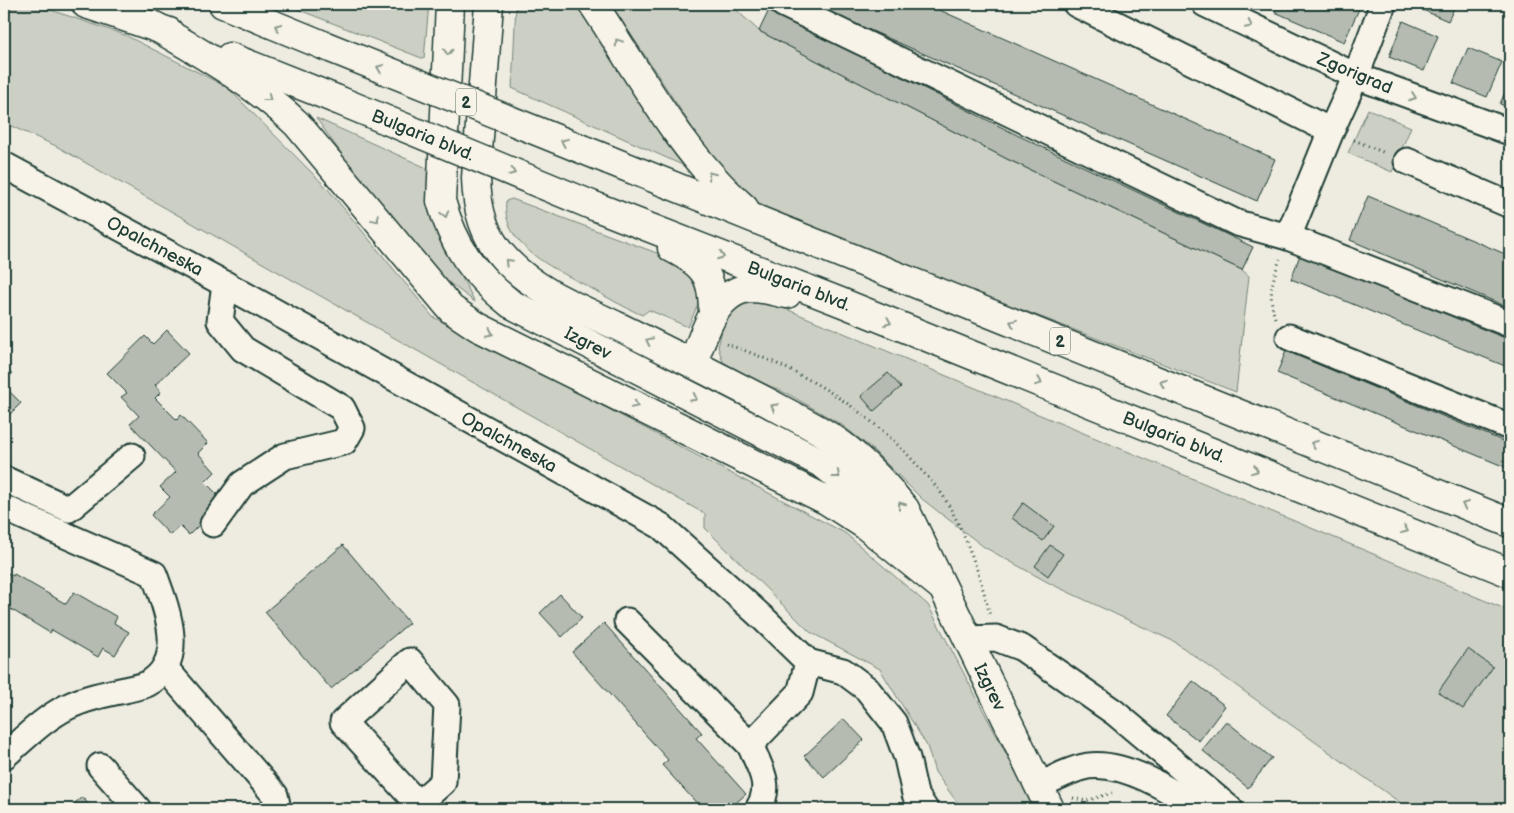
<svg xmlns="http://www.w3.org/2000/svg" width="1514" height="813" viewBox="0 0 1514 813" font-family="'Balsamiq Sans',sans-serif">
	<rect width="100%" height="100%" fill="#eeece1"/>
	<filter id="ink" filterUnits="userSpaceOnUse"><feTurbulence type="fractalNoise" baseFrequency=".02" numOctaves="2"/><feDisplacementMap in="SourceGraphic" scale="10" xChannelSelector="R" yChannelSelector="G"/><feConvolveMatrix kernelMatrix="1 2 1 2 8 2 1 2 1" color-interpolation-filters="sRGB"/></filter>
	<g filter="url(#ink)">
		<g fill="#cccfc4" stroke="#76867c">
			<polygon points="4,4 33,4 125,35 227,87 327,188 433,317 845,533 928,605 1035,809 962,809 935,772 927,746 880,669 810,632 705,528 705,514 56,146 4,123"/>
			<polygon points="284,4 429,4 424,59"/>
			<polygon points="516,4 581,4 691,169 512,88"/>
			<polygon points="611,4 730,4 759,31 1007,159 1242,270 1249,276 1236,392 786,219 754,201 732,180 701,141"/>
			<polygon points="1368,109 1411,127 1392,172 1348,153"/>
			<polygon points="316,118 429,169 447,249 475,302 440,276 378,205"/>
			<path d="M512 199 689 265 702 295 688 327 649 310 642 315C623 307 605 296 587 286 555 269 501 246 506 201Z"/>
			<polygon points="755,296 1510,611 1510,809 1409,809 1175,642 1051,584 984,547 922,499 871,448 842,425 790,395 747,376 723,362 718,347 724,321 731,310"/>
		</g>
		<g fill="#b5bbb0" stroke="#1f3d34">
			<polygon points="811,4 926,4 1275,159 1257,201"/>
			<polygon points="1278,4 1346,4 1359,9 1344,42 1275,12"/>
			<polygon points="1409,4 1456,4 1448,21"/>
			<polygon points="769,10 1017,135 1253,247 1242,270 1007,159 759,31"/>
			<polygon points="1403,21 1438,36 1424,71 1389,57"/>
			<polygon points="1468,48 1502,62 1487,97 1453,83"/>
			<polygon points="1510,80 1510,108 1500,104"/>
			<polygon points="1368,196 1510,256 1510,308 1350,240"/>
			<polygon points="1300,255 1510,340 1510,368 1291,279"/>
			<polygon points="167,330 189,353 155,385 161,392 155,398 177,420 181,415 208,443 198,453 215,472 205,482 224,501 189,535 180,526 170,535 151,515 170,497 160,487 176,472 130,424 139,416 121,397 127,393 107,373 145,336 153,344"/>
			<polygon points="1286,351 1510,444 1510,469 1277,373"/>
			<polygon points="4,365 12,374 4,382"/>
			<polygon points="888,373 901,387 874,411 861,396"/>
			<polygon points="4,386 21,403 4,420"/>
			<polygon points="1023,503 1054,526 1043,541 1012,518"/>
			<polygon points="343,545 409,623 331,689 265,612"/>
			<polygon points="1050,545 1063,554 1048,576 1035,566"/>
			<polygon points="4,571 13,576 14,574 66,604 74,592 117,617 114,623 129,632 115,655 103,648 98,657 52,630 50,633 4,605"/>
			<polygon points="560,594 582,618 562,637 540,613"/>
			<polygon points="604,623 702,733 696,738 746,794 729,809 702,809 662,765 668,760 572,652"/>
			<polygon points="1468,649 1493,667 1463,709 1438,692"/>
			<polygon points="1193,681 1225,706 1199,741 1166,716"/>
			<polygon points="844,719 864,740 824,777 804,756"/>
			<polygon points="1226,721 1272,758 1248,788 1202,750"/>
			<polygon points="82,797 93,809 68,809"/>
			<polygon points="823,801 831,809 814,809"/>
		</g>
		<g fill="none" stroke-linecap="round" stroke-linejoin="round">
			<g stroke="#1f3d34" stroke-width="29">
				<g id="minor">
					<polyline points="783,4 1237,223 1288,237 1510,324"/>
					<polyline points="1076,4 1331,131 1356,76 1383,4"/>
					<polyline points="1205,4 1356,76 1510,132"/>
					<polyline points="1407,161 1510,205"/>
					<polyline points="4,165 225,284 661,526 766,621 808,662 843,671 867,689 894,723 907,758 915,794 925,809"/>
					<polyline points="1288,237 1331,131"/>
					<polyline points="1289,337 1510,427"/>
					<polyline points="4,479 69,509 132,456"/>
					<path d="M4 508 154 574C166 607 189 662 147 684 141 687 131 688 125 690 105 694 85 698 67 707 43 719 23 740 4 756"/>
					<polyline points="213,524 242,484 285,456 344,442 352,428 342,408 243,349 220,321 225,284"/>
					<polyline points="627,621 750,745"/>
					<polyline points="967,639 996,638 1022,648 1114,712 1230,809"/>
					<polyline points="165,668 275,795 278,809"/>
					<polyline points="100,766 138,809"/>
					<path d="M1039 786C1055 778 1071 769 1088 766 1123 761 1170 789 1197 809"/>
					<polyline points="418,804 443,782 447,705 410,661 343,722 418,804 424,809"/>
					<path d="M758 809C773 786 760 768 750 745L800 693 808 662"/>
				</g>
			</g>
			<g stroke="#1f3d34" stroke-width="31">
				<g id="major">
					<path d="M450 4 441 201C454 247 473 274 511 304L823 464 856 490 919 553"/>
					<path d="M489 4 476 178C477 211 484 237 507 261 536 292 580 308 617 326 668 351 719 377 769 403 797 419 828 432 853 454 872 470 889 489 905 509L1050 809"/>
				</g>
			</g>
			<g stroke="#1f3d34" stroke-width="31">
				<g id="highway">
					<polyline points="86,4 169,32"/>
					<polyline points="223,4 323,45"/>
					<path d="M593 4C639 73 681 153 744 208"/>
					<path d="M153 25C204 55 254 83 297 124L451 309 478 327 826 500 865 525 942 587"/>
					<polyline points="230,57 338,100"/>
					<polyline points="609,160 1510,523"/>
					<polyline points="594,206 843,303 1510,573"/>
					<path d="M672 248C705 265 713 276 713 313"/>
					<path d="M693 363C704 335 715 289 752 288 764 288 776 292 787 294"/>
				</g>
			</g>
			<g stroke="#1f3d34" stroke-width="3" stroke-dasharray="1 4" stroke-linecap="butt">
				<polyline points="1354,140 1385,153"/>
				<path d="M1275 318C1268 296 1272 281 1280 259"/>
				<path d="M726 344C802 369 872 411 924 473 931 481 940 490 945 499 966 534 981 577 990 616"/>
				<polyline points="1073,798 1086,801 1112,793"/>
			</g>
			<use href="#minor" stroke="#f7f3e8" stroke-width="25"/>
			<use href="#major" stroke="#f7f3e8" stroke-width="28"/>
			<use href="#highway" stroke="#f7f3e8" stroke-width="28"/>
			<g stroke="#1f3d34" stroke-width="31" stroke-linecap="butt">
				<g id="highway-bridge">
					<polyline points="323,45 609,160"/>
					<polyline points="338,100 594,206"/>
				</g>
			</g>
			<use href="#highway-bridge" stroke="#f7f3e8" stroke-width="28"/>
		</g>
		<defs><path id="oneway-chevron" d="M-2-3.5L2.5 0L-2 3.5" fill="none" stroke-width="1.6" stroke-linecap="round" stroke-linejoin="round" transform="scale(1.25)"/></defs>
		<g stroke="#8b988e">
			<use href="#oneway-chevron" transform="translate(1249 25) rotate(26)"/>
			<use href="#oneway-chevron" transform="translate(278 27) rotate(-158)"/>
			<use href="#oneway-chevron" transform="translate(618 42) rotate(-124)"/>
			<use href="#oneway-chevron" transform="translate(448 52) rotate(93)"/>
			<use href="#oneway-chevron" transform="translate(380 68) rotate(-158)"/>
			<use href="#oneway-chevron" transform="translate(1413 97) rotate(20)"/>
			<use href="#oneway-chevron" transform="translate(268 98) rotate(38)"/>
			<use href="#oneway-chevron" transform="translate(564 142) rotate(-158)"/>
			<use href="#oneway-chevron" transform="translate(512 172) rotate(22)"/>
			<use href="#oneway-chevron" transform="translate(711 175) rotate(-128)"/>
			<use href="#oneway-chevron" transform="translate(445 214) rotate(74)"/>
			<use href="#oneway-chevron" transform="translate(376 219) rotate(50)"/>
			<use href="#oneway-chevron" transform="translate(721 256) rotate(21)"/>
			<use href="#oneway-chevron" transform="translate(508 262) rotate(-134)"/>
			<use href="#oneway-chevron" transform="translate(888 322) rotate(22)"/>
			<use href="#oneway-chevron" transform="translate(1013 323) rotate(-158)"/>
			<use href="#oneway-chevron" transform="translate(490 333) rotate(26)"/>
			<use href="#oneway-chevron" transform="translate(649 341) rotate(-154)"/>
			<use href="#oneway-chevron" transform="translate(1039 382) rotate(22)"/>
			<use href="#oneway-chevron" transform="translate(1163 383) rotate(-158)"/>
			<use href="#oneway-chevron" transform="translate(694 398) rotate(27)"/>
			<use href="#oneway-chevron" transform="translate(635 405) rotate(26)"/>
			<use href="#oneway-chevron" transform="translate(774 407) rotate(-152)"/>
			<use href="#oneway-chevron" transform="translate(1314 444) rotate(-158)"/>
			<use href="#oneway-chevron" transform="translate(1255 470) rotate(22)"/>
			<use href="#oneway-chevron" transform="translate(837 475) rotate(38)"/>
			<use href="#oneway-chevron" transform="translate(901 505) rotate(-127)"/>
			<use href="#oneway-chevron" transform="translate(1465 505) rotate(-158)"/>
			<use href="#oneway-chevron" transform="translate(1405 530) rotate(22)"/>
		</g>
	</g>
	<g text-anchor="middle" stroke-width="5" stroke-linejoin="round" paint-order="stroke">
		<g fill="#f7f3e8" stroke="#60746a" stroke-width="1">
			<rect x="456" y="88.5" width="20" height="27" rx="4"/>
			<rect x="1050" y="327.5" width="20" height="27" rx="4"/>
		</g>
		<g font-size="16" font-weight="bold" fill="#1f3d34">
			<text x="466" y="108">2</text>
			<text x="1060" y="347">2</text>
		</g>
		<g font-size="18" fill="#1f3d34" stroke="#f7f3e8">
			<text transform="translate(1355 73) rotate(23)" y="6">Zgorigrad</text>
			<text transform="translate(423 135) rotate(22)" y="6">Bulgaria blvd.</text>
			<text transform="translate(155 246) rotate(28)" y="6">Opalchneska</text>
			<text transform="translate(799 286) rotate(21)" y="6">Bulgaria blvd.</text>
			<text transform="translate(588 343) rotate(27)" y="6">Izgrev</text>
			<text transform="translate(1174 437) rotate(22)" y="6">Bulgaria blvd.</text>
			<text transform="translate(509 442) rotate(29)" y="6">Opalchneska</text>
			<text transform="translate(990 687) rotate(64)" y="6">Izgrev</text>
		</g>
	</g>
	<rect width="1514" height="813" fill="none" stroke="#f7f3e8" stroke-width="20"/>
	<rect x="10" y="10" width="1494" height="793" fill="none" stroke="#1f3d34" stroke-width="2" filter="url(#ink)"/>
</svg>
